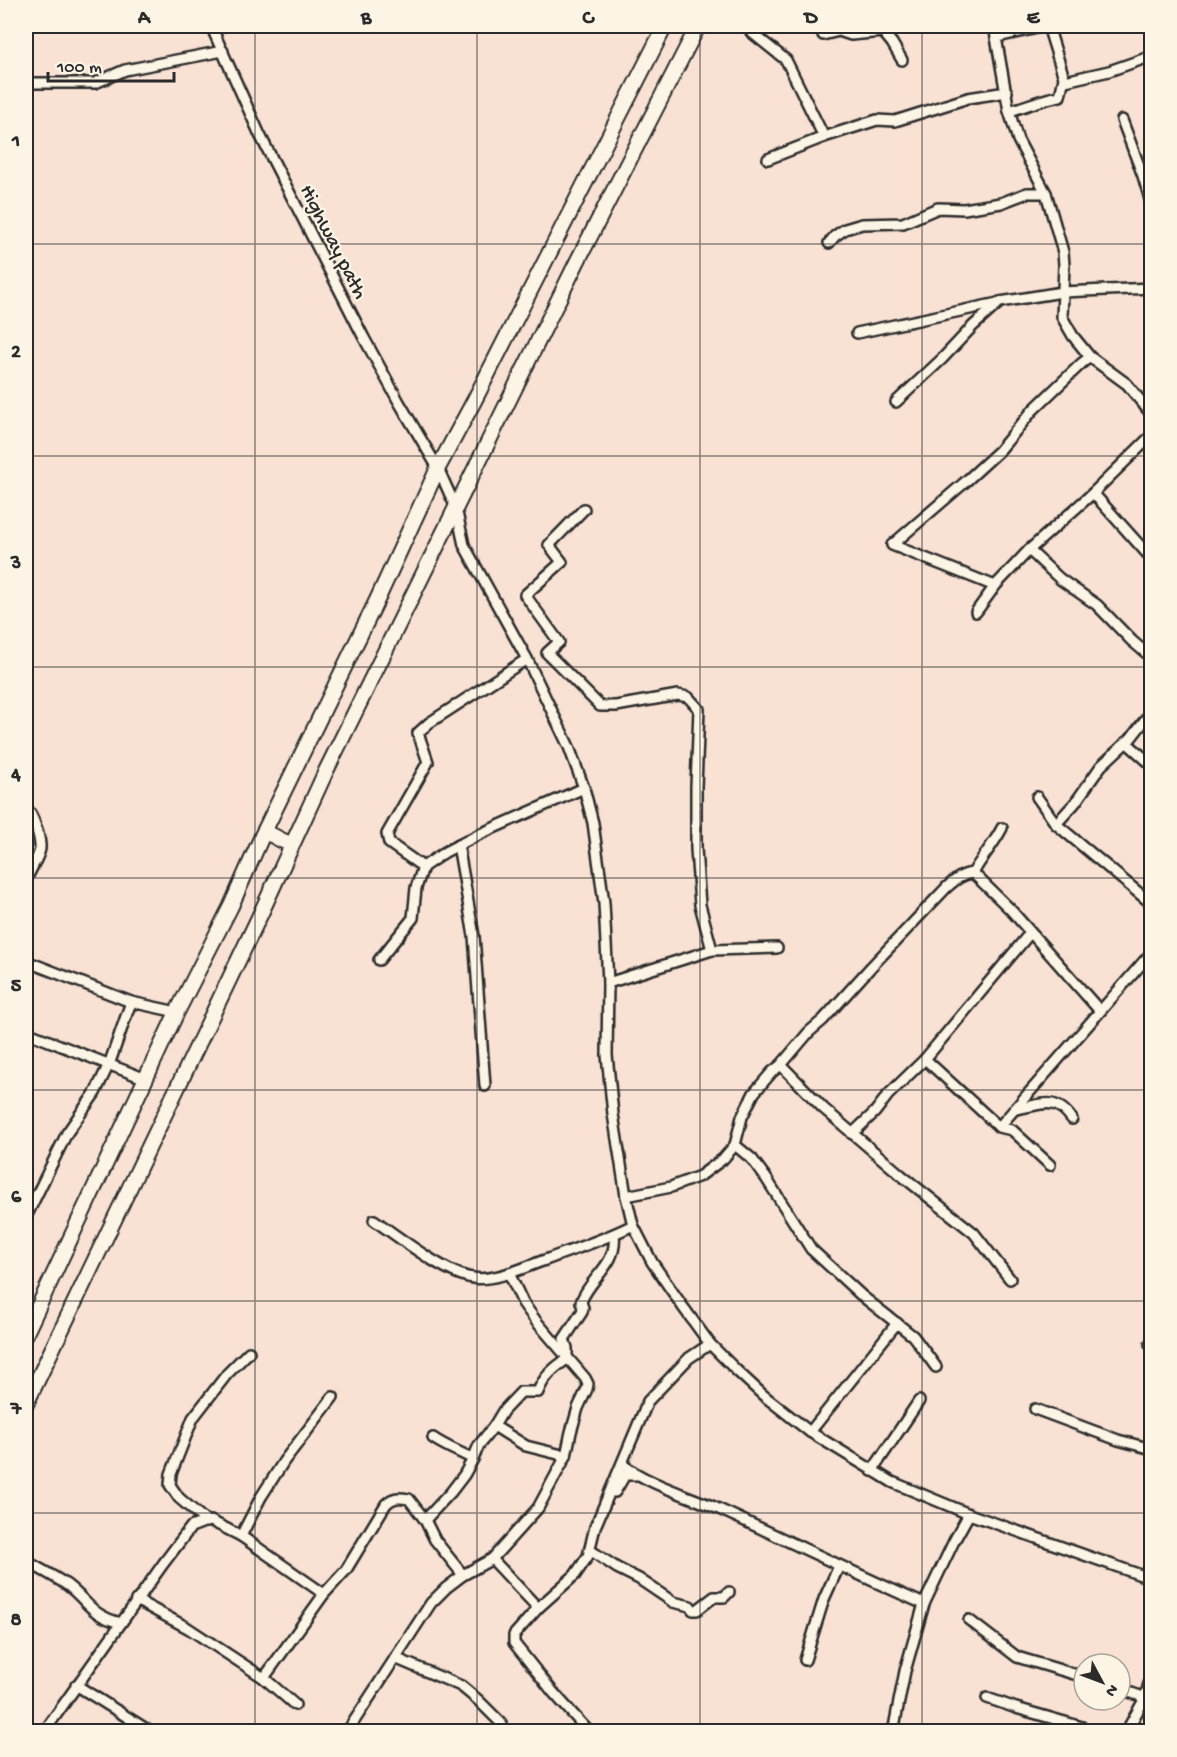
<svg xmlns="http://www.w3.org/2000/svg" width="1177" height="1757" viewBox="0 0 1177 1757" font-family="'Gochi Hand',sans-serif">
	<rect width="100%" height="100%" fill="#f9e2d4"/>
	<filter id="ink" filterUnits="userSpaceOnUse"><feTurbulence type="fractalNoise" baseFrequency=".0167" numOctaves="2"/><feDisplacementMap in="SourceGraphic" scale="12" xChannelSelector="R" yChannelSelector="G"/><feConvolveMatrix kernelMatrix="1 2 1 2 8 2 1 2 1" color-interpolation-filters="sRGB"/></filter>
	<g filter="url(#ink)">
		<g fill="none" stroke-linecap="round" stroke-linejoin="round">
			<g stroke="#2b2b2b" stroke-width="14">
				<g id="minor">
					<polyline points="211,26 260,135 364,338 399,402 438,468 456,508 464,545 527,659 569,747 584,788 593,823 604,903 608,983 607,1055 613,1114 626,1196 633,1225 652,1262 683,1307 710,1344 736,1370 763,1395 810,1432 892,1482 969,1514 1152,1579"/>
					<polyline points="748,26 751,32 786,60 824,137 877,120 895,121 968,98 1007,92"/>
					<polyline points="884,26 883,32 892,43 902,60"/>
					<polyline points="994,26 1009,111 1018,140 1046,193 1063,252 1064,265 1062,317 1073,336 1090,357 1127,384 1152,415"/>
					<polyline points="212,28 224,26"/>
					<polyline points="823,35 839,31 851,35 883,32"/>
					<polyline points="997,37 1046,26"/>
					<polyline points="1065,81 1109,71 1152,56"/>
					<polyline points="26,83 95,83 125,70 223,51"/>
					<path d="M1009 111C1027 106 1042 99 1060 96L1064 78 1065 81 1048 26"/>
					<polyline points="1122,120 1143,176 1152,206"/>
					<polyline points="768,159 824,137"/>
					<polyline points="829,243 835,236 845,229 862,224 903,223 938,208 964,209 1001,203 1027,193 1046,193"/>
					<polyline points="857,333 998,303"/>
					<polyline points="896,402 942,359 973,326 1000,302 1062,292 1152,288"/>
					<polyline points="1093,493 1152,559"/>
					<polyline points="584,509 549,545 562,562 525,595 559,642 547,653 600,706 616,706 678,695 688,697 699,709 696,787 696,849 700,905 712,950"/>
					<polyline points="1029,550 1060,579 1097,605 1132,641 1152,658"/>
					<polyline points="995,586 892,545 964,483 999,451 1033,410 1082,363 1090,357"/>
					<polyline points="976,612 995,586 1029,550 1093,493 1152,435"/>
					<polyline points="1152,711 1131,738 1101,766 1075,803 1056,824 1152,904"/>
					<polyline points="1126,742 1152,765"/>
					<polyline points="1037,797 1056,824"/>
					<path d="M26 808C33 814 41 839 40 849 39 857 29 872 26 880"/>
					<polyline points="458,845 474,936 485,1086"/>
					<polyline points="423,867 389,843 387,834 428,762 418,733 429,723 527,659"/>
					<polyline points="973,873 1010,909 1100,1011"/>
					<polyline points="379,960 413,918 416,888 423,867 445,852 480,834 584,788"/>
					<polyline points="26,961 131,1002"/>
					<polyline points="608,983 712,950 777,948"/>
					<polyline points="26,1032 146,1079"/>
					<polyline points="925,1059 999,1127 1012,1130 1050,1165"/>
					<polyline points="781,1065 823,1108 901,1175 974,1233 1010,1279"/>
					<path d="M1015 1109C1041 1106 1054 1094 1072 1119"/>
					<polyline points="999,1127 1152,952"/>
					<polyline points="852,1134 875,1112 888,1095 925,1059 1030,933"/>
					<polyline points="735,1145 752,1159 766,1178 811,1249 862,1296 913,1336 936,1367"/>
					<path d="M626 1196 671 1187 700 1176 723 1159 735 1145 742 1117 754 1093 772 1072 781 1065 809 1032 823 1020 871 967 947 887C955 880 962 874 973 873 982 857 994 844 1002 828"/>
					<polyline points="26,1217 67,1133 95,1093 110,1062 131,1002 177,1012"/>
					<path d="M374 1220C397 1236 447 1275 473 1278 495 1282 527 1266 548 1259 577 1248 606 1239 633 1225"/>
					<polyline points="1150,1344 1152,1345"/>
					<polyline points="1035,1409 1118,1440 1152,1449"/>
					<polyline points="494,1426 526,1446 566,1456"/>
					<polyline points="810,1432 897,1323"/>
					<path d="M433 1438C446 1447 460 1452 473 1459"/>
					<path d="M622 1464C651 1486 688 1495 721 1510 789 1541 856 1574 924 1604L905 1671 893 1732"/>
					<polyline points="872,1471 919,1401"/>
					<polyline points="615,1492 625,1475 636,1475"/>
					<path d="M425 1520 451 1492 464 1475 473 1459 479 1445 494 1426 503 1411 521 1392H538C544 1376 554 1368 567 1359V1348L564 1339 582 1312 583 1308 581 1302C590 1277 618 1265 614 1235"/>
					<polyline points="207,1522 179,1498 170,1485 171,1474 193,1418 227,1374 249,1352"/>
					<polyline points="241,1536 261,1497 284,1461 333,1397"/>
					<polyline points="590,1550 617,1568 639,1579 673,1602 690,1606 693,1610 697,1610 714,1597 724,1597 729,1592"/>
					<polyline points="492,1559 538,1608"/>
					<path d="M26 1561C40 1569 54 1576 67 1585 88 1601 91 1616 121 1623"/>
					<polyline points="136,1600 188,1628 264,1678 295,1705"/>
					<polyline points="924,1604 954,1541 969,1514"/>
					<polyline points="969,1620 1017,1657 1084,1677"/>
					<polyline points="395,1658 461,1686 478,1700 501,1723"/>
					<polyline points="805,1660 824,1599 839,1566"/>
					<path d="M264 1678 324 1594 346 1570 386 1504C393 1497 399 1497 409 1499L425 1520 435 1540 463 1575"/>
					<polyline points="76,1685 151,1732"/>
					<polyline points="1120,1689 1152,1700"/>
					<polyline points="987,1698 1016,1708 1082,1727 1089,1732"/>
					<polyline points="44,1732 163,1564 191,1527 204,1522 211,1521 241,1536 324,1594"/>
					<polyline points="347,1732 431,1603 446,1588 463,1575 492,1559 538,1508 566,1456 571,1432 578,1408 587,1389 588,1384 585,1378 536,1321 523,1303 509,1273"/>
					<polyline points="589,1732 553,1692 514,1643 514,1635 538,1608 575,1575 588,1556 595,1527 648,1401 689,1358 710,1344"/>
					<polyline points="1126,1732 1145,1698 1152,1673"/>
				</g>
			</g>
			<g stroke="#2b2b2b" stroke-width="18">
				<g id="highway">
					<path d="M262 836 264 832C274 835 282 842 292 844"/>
					<polyline points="26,1333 177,1012 231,906 262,836 378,598 438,468 474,401 665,26"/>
					<polyline points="26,1404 261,913 326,771 577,262 698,26"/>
				</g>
			</g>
			<use href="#minor" stroke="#fcf5e5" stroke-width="9"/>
			<use href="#highway" stroke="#fcf5e5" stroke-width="14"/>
		</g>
	</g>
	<path fill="none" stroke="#2b2b2b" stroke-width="1.5" stroke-opacity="0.55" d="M255 26V1732M477 26V1732M700 26V1732M922 26V1732M26 244H1152M26 456H1152M26 667H1152M26 878H1152M26 1090H1152M26 1301H1152M26 1513H1152"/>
	<g text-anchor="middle" stroke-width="4.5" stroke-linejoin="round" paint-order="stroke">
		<g font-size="21" fill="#2b2b2b" stroke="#fcf5e5">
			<text transform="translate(335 241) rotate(63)" y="7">Highway path</text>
		</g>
	</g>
	<rect width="1177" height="1757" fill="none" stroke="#fcf5e5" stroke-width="66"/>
	<g transform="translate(1102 1682) rotate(131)"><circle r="28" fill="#fcf5e5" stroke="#a8a49b" stroke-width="1.5"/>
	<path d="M0-4.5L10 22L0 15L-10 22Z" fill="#2b2b2b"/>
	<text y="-9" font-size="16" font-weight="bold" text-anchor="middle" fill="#2b2b2b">N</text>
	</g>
	<path d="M48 72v9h126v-9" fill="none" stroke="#2b2b2b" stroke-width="3"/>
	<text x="57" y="72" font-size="18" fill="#2b2b2b" stroke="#fcf5e5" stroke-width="4.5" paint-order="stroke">100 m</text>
	<rect x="33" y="33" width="1111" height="1691" fill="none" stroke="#2b2b2b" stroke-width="2"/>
	<g font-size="20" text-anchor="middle" font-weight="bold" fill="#2b2b2b">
		<text x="144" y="23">A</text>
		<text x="366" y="23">B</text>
		<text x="588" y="23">C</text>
		<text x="811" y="23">D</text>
		<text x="1033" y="23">E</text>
		<text x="16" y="146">1</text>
		<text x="16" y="357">2</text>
		<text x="16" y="568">3</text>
		<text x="16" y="780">4</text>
		<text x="16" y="991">5</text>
		<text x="16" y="1202">6</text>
		<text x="16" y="1414">7</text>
		<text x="16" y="1625">8</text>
	</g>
</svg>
